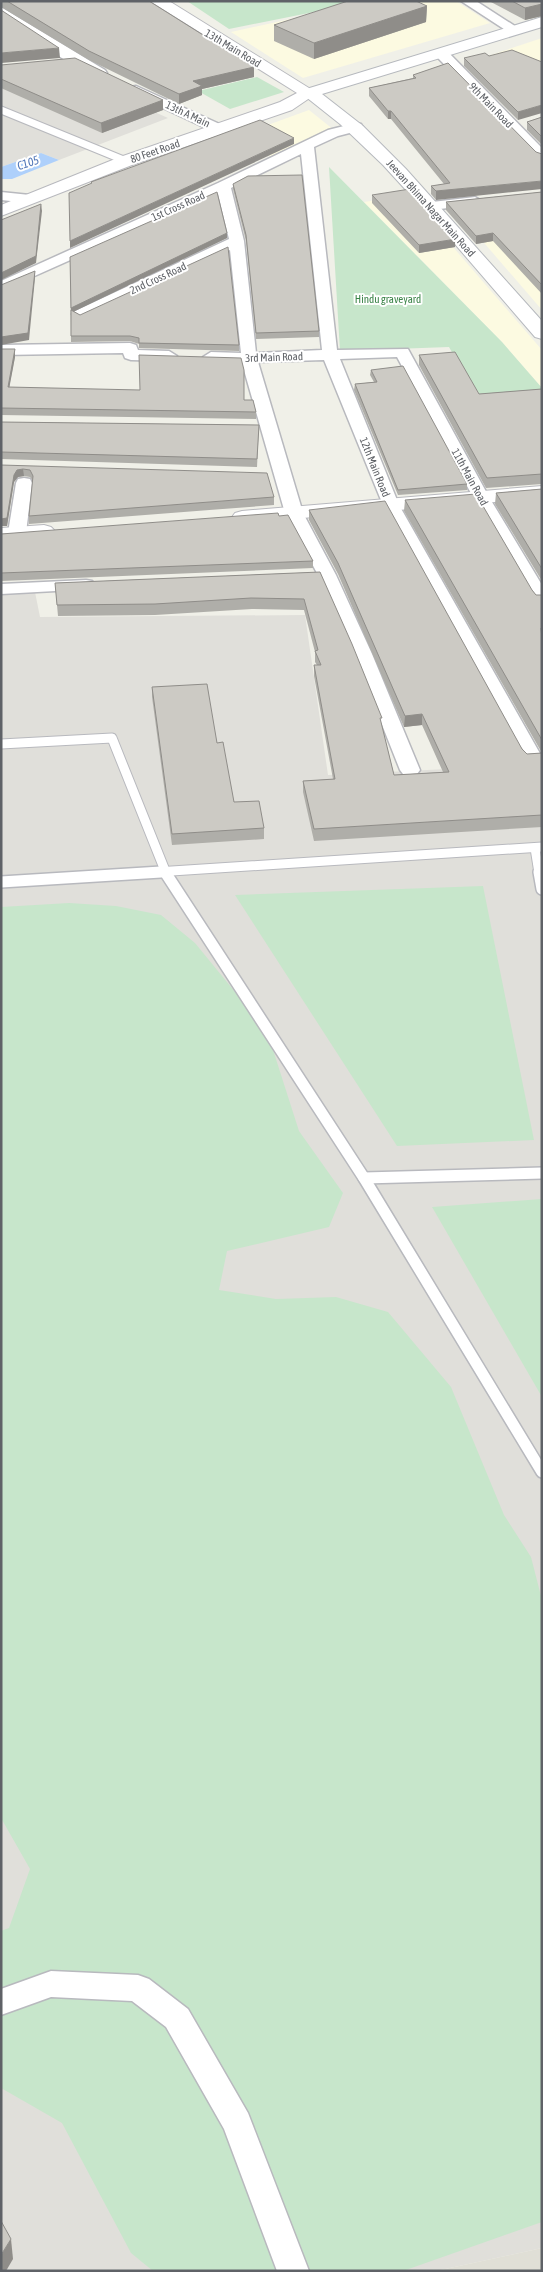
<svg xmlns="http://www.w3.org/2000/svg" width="543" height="2272" viewBox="0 0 543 2272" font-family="'Asap Condensed',sans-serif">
	<rect width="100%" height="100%" fill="#f0f0e8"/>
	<g fill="#fcfae1">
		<polygon points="373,1 456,1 490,23 303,78 231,32"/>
		<polygon points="542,38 542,74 470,62"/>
		<polygon points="309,110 334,130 273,157 224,141"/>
		<polygon points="408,195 542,350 542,388 502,342 364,202"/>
		<polygon points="454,208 542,233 542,310"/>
	</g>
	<g fill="#e0dfda">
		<polygon points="54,67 168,118 59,160 41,153 1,167 1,71"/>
		<polygon points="35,592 40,617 305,615 328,775 467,768 542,760 542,2248 436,2271 1,2271 1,594"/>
	</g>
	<polygon fill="#e0dfd6" points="542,2248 542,2271 436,2271"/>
	<g fill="#c7e6cb">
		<polygon points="187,1 363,1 364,2 229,29"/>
		<polygon points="257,77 284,92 230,109 198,91"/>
		<polygon points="329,167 502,342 542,388 542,398 481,404 449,347 340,351"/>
		<polygon points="483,886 534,1140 397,1146 235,895"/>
		<polygon points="69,903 116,906 161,915 195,943 267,1031 299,1131 343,1193 329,1227 227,1251 219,1290 276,1299 336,1297 388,1312 451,1387 504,1515 531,1557 542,1600 542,2222 403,2271 153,2271 131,2253 62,2123 1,2088 1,1931 9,1928 30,1869 1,1818 1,907"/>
		<polygon points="542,1199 542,1397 432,1207"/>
	</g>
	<polygon fill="#aed0fb" points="41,153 59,160 12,179 1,179 1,167"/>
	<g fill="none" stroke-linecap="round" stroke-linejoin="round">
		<g stroke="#b8b9be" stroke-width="9">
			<polyline id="service-far2" points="1,110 126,161"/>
		</g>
		<g stroke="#b8b9be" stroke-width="11">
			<g id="service-far1">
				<polyline points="1,744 112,738 166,873"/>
				<polyline points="535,848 539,873"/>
				<polyline points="141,873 542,847"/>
			</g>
		</g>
		<g stroke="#b8b9be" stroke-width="14">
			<g id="service">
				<polyline points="165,872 364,1178 542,1472"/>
				<polyline points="539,872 542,889"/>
				<polyline points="1,882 161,872"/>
				<polyline points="364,1178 542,1173"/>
			</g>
		</g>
		<g stroke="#b8b9be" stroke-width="3">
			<g id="minor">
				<polygon points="461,1 476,1 521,30 515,34 510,33"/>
				<path d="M1 7 105 70 107 73 100 77C74 70 26 33 1 17Z"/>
				<polygon points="441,49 446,50 542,148 542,160 537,159 436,56 434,53"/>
				<polygon points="136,86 224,126 226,129 224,132 214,132 131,93 129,90 131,87"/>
				<path d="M356 123 361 124 363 127 361 130 338 136 314 147 337 350 408 349 489 497 542 585V605L536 604 533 600 473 497 397 357 340 359 399 505 542 757 540 763H526L523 759 383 505 324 360 258 362 303 513 336 575 372 654 420 770 417 774H403L400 770 354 654 318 575 285 513 242 363 211 362 203 357 211 352 241 353 230 250 85 317 80 319 72 314 75 311 229 239 218 194 1 291V281L218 183 328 130ZM301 154 322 350 256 353 244 241 231 188Z"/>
				<polygon points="1,192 30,195 37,199 30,203 1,200"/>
				<polygon points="475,197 482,201 480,204 432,210 425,206 432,202"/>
				<polygon points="130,343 136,345 138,350 169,351 177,356 169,361 131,360 125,358 123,353 1,355 1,345"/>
				<polygon points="24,478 30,479 32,483 26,533 23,537 11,537 8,533 16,483 18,479"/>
				<polygon points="86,580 92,581 95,585 92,589 1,594 1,584"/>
				<polygon points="51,1971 138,1975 149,1979 188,2009 248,2113 309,2271 277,2271 224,2129 166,2027 132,2001 51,1997 1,2015 1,1989"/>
			</g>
		</g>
		<g stroke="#b8b9be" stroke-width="2">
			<g id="tertiary">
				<polygon points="150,1 169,1 317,93 292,110 132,165 1,216 1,205 120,157 280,102 297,93"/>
				<polygon points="542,486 542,498 242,523 235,521 232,517 235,513 242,511"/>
				<polygon points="44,525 51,527 55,531 51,535 1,540 1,528"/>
			</g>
		</g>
		<g stroke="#b6b9be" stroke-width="2">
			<polygon id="secondary" points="542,17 542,27 322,94 363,126 406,169 542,321 542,339 535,337 448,236 383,165 340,124 301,93 303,90"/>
		</g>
		<use href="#service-far2" stroke="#fff" stroke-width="7"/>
		<use href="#service-far1" stroke="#fff" stroke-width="9"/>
		<use href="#service" stroke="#fff" stroke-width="11"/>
		<use href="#minor" fill="#fff" fill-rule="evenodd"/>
		<use href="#tertiary" fill="#fff" fill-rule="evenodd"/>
		<use href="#secondary" fill="#fff" fill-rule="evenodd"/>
	</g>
	<g fill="#afaea9">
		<polygon points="1,1 149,1 254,67 254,77 202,89 202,95 179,104 89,60 1,7"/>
		<polygon points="489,1 542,1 542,16 525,20"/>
		<polygon points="427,6 426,22 314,59 274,41 274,25"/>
		<polygon points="489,56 542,62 518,120 464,66 464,58"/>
		<polygon points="1,65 163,100 163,110 102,133 1,88"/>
		<polygon points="413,75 536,152 436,200 431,194 431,186 444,184 391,119 388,119 369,96 369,88 413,78"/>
		<polygon points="542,117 542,145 527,130 527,122"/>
		<polygon points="233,184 319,331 319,337 256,339 246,241 233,189"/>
		<polygon points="542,192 542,294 493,241 476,244 446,210 446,202"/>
		<polygon points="372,195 455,247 419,253 372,203"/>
		<polygon points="227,233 227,238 73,311 80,315 239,345 239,351 139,348 139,344 130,341 71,342 70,257"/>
		<polygon points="1,349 15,349 15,357 9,387 244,400 256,412 256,419 1,415"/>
		<polygon points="419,355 479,394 542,389 542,484 486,488 419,365"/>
		<polygon points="371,370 467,484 467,490 398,495 354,390 355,384 374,382 370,375"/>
		<polygon points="1,422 259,425 257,467 1,459"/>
		<polygon points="1,465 274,497 274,505 29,524 29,516 33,481 30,477 24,476 18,477 14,482 7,526 1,526"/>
		<polygon points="542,489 542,581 495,504 496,493"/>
		<polygon points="405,500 532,590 536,595 542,595 542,753 404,511"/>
		<polygon points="309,510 527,754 542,753 542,827 314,841 303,792 303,781 333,779 314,676 314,665 317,665 315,662 315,652 304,610 252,609 155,615 58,616 55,583 320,572 382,726 394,775 443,772 422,725 404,727 338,574 309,520"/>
		<polygon points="279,516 313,561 313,568 1,581 1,534"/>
		<polygon points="152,687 217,743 234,802 264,828 264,839 172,845 152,697"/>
	</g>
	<g fill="#8f8d89">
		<polygon points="542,4 542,16 525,20 525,8"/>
		<polygon points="427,6 426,22 314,59 314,43"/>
		<polygon points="59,48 60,58 1,63 1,53"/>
		<polygon points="254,67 254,77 202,89 202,95 179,104 179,94 193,81"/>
		<polygon points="163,100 163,110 102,133 101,123"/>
		<polygon points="542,105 542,113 518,120 518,112"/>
		<rect x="388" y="111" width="3" height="8"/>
		<polygon points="294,138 294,144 70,248 70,241"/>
		<polygon points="542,181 542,189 436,200 436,191"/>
		<polygon points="41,204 42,211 36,263 1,280 1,273"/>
		<polygon points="227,233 227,238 71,313 71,308"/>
		<polygon points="493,233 493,241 476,244 476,236"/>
		<polygon points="456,239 455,247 419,253 419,245"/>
		<polygon points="35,271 35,278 29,340 1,345 1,337"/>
		<polygon points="15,349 15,357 8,395 8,387"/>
		<polygon points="23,469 24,476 18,477 14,482 7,526 1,526 1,519 14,475 17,470"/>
		<polygon points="422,714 422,725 404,727 405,716"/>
		<polygon points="11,2239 13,2259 6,2271 1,2271 1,2255"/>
	</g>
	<g fill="#cccac4" stroke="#8f8d89">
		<polygon points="7,1 149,1 254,67 193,81 202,86 179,94 89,51"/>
		<polygon points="348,1 416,1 427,6 314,43 274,25"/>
		<polygon points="512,1 542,1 542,4 525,8"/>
		<polygon points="1,10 59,48 1,53"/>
		<polygon points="512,50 542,62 542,105 518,112 464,58 485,53 489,56"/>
		<polygon points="75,58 163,100 101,123 1,79 1,65"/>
		<polygon points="448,63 536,152 542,154 542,181 436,191 431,186 450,183 391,111 388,111 369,88 416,78 413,75"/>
		<polygon points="542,117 542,137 527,122"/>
		<polygon points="260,120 294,138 70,241 69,193 92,183 91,182"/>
		<polygon points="302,175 319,331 256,333 246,235 233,184 248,176"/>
		<polygon points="410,189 456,239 419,245 372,195"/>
		<polygon points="217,192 227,233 71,308 70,257"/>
		<polygon points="542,192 542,285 493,233 476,236 446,202"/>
		<polygon points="41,204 36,256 1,273 1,220"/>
		<polygon points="228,247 239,345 139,343 139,338 130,336 71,336 71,310 80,315"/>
		<polygon points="35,271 28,333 1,337 1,285"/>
		<polygon points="1,349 15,349 8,387 140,390 139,355 241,358 244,370 244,400 253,400 256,412 1,408"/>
		<polygon points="455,352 479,394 542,389 542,474 487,478 419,355"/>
		<polygon points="403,366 467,484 398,490 355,384 377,382 371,370"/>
		<polygon points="1,422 259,425 257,459 1,452"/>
		<polygon points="1,465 267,473 274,497 29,516 33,476 30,470 23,469 17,470 14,475 7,518 1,519"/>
		<polygon points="542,489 542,569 496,493"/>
		<polygon points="476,494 532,590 536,595 542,595 542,628 541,628 542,639 542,740 405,500"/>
		<polygon points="385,501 522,749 527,754 542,753 542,815 314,829 303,781 335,779 314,665 321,665 315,651 318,650 304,599 251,598 155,604 57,605 55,583 320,572 352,644 382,718 380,718 394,775 449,772 422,714 405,716 338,563 309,510"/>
		<polygon points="278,513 279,516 288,515 313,561 1,573 1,534"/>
		<polygon points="207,684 217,743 223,742 234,802 259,801 264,828 172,834 152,687"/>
		<polygon points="1,2221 11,2239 1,2255"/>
	</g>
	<g text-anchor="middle" stroke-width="4" stroke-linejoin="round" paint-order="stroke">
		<g font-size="11" fill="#5f6267" stroke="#fff">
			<text transform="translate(233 48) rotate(31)" y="4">13th Main Road</text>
			<text transform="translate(491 105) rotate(46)" y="4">9th Main Road</text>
			<text transform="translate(188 114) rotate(25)" y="4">13th A Main</text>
			<text transform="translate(155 151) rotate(-19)" y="4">80 Feet Road</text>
			<text transform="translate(178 206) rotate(-24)" y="4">1st Cross Road</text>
			<text transform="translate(431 208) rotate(48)" y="4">Jeevan Bhima Nagar Main Road</text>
			<text transform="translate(158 278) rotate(-25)" y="4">2nd Cross Road</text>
			<text transform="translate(274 357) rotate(-2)" y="4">3rd Main Road</text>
			<text transform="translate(375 467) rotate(68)" y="4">12th Main Road</text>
			<text transform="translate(470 477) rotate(61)" y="4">11th Main Road</text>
		</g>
		<g font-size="11" fill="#3a8347" stroke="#fff">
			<text x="388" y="303">Hindu graveyard</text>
		</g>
		<g font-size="12" font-style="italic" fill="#4d73b6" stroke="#fff">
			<text transform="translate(28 163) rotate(-18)" y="4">C105</text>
		</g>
	</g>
	<rect width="543" height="2272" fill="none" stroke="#5f6267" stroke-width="5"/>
</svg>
